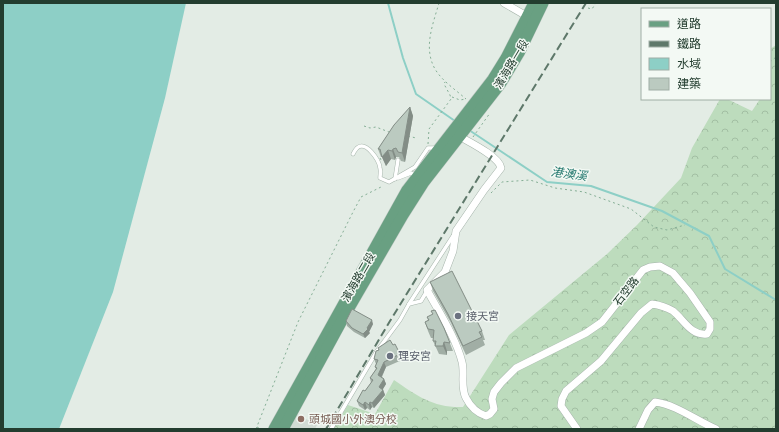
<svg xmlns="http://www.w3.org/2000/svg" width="779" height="432" viewBox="0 0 779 432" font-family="'Work Sans','Noto Sans TC',sans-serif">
	<defs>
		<pattern id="forest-crowns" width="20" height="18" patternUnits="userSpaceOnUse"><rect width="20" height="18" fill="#bddcbd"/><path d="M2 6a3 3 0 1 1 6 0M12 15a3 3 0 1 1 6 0" fill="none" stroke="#a2bea3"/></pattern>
	</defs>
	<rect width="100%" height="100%" fill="#e3ece5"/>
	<polygon fill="#d1dcd4" points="297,414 317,425 315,429 289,429"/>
	<path fill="url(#forest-crowns)" d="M776 45V429H333L348 405 375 414 394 380C417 396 434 408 463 407L509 335 607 254 637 225 681 178 692 148 720 99H727L752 111 760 99H770V49Z"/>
	<polygon fill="#8dcfc6" points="3,3 186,3 165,98 113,292 59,429 3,429"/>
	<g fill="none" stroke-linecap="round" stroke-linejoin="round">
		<g stroke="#8dcfc6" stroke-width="2">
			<polyline points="388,3 403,58 416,94 455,121"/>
			<polyline points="469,130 547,182 591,186 662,211 709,236 725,269 776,300"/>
		</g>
		<g stroke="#a6b4ab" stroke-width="4.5">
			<g id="service">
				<path d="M353 154C354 152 355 150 357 148 366 140 379 160 380 168 381 171 380 175 380 178L389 182 415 167 428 148H436"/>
				<polyline points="398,178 411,173 416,176"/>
				<polyline points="395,179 398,160"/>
				<polyline points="409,304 421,301 427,291"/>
				<polyline points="331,429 377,351 400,320 409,304 453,236"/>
			</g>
		</g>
		<g stroke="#a6b4ab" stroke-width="8">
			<g id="minor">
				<polyline points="504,3 530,18"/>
				<path d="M457 135C469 142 499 156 501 168L484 190 456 231 453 251 445 272 427 290C439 312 456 338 462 362 465 373 460 387 466 398 470 406 477 413 486 416L490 414 494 409 492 399 494 392 501 383 516 368 586 333 602 322 643 270 650 267 660 266 673 273 690 293 710 322V329L707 334C691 336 684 320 673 311 666 307 659 305 652 304L641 313 601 361 566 391 562 399 561 406 577 429"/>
				<path d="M639 429 648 410 655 402C677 405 695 420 716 429"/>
			</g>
		</g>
		<g stroke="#c1c9c5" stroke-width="12">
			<g id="primary">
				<polyline points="274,429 407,190 493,79 506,58 534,3"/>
				<polyline points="283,429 345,315 403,215 424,182 501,83 519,53 543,3"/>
			</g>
		</g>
		<g stroke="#85ae95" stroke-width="1" stroke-dasharray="2 3" stroke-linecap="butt">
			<path d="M439 3C433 24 423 48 435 69 442 81 456 90 466 99"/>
			<polyline points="588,8 592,9 596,3"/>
			<polyline points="770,62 776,57"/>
			<polyline points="452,97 460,100 466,99"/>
			<polyline points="364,126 370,128 376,127 389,132"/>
			<polyline points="408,136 416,138"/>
			<polyline points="473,137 490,113"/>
			<polyline points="428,144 429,129 451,99 450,95 444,84 445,82"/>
			<polyline points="491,193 502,182 530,180 555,188 584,192 631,209 654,227 667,230 685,225"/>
			<polyline points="257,427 261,429"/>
			<polyline points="256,429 298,322 353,212 361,197 383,186"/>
		</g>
		<use href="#service" stroke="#fff" stroke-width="3.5"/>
		<use href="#minor" stroke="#fff" stroke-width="7"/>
		<use href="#primary" stroke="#69a082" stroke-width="11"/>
		<polyline stroke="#5e786a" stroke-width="2" stroke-dasharray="8 4" stroke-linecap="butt" points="326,429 390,321 586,3"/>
		<polyline stroke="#85ae95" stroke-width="1" stroke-dasharray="2 3" stroke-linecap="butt" points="380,158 381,160 383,158"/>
	</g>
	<g fill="#a1aea5">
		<polygon points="410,107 413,116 405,162 401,161 399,157 396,157 395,160 391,159 386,166 382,157 381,157 378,149"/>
		<polygon points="430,282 482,331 485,340 483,340 485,345 466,355 451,323 433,291"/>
		<polygon points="427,317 444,328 453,351 447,351 447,355 439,354 433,341 433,338 431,338 428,331 425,322 428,320"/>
		<polygon points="346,321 373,324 369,332 370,333 365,338 354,332 347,326"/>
		<polygon points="393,345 400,354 402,360 386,367 382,377 384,379 386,384 383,389 385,395 374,408 372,407 370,410 367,408 365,410 359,406 357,401 365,391 371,383 370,378 376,369 375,367 376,364 374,359"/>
	</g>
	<g fill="#838d86">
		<polygon points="410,107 413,116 405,162 402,153"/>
		<polygon points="393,149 396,157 395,160 392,151"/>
		<polygon points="388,150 391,159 386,166 382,157"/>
		<polygon points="372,320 373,324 369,332 370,333 365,338 363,334"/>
		<polygon points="444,342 447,351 447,355 443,346"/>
		<polygon points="384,362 386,367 380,380 378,375"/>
		<polygon points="384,379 386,384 381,392 379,387"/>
		<polygon points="383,390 385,395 374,408 372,403"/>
		<polygon points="365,402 367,408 365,410 363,405"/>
		<polygon points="370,402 372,407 370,410 369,405"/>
	</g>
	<g fill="#bbcac0" stroke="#838d86">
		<polygon points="410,107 402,153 398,152 396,148 393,149 392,151 388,150 382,157 380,149 378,149 394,125"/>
		<polygon points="452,271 482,331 479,332 482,337 463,346 448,314 430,282"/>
		<polygon points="352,309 372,320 367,328 368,329 363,334 352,328 346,321"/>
		<polygon points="435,310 444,328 450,343 444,342 443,346 435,346 436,341 433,341 434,330 428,329 425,322 429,320 427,317 433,314 431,311"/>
		<polygon points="390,340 393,345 395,344 400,354 384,362 378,375 384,379 379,387 383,390 372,403 370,402 369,405 365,402 363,405 357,401 363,390 365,391 373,380 370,378 377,368 375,367 378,360 374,359 376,351 379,350 378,348"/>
	</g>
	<g fill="#6b7280" stroke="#f3f9f4" stroke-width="1.5">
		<circle cx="458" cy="316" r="4"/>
		<circle cx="390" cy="356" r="4"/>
	</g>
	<circle fill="#8d6e63" stroke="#f3f9f4" stroke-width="1.5" cx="301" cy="419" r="4"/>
	<g text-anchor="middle" stroke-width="3" stroke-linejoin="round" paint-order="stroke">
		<g font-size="11" fill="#233d2f" stroke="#f3f9f4">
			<text transform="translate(511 64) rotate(-59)" y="4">濱海路一段</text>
			<text transform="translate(358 277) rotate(-60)" y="4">濱海路二段</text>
			<text transform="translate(626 291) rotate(-52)" y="4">石空路</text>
		</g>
		<g font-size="11" fill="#5b616d" stroke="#f3f9f4" text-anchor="start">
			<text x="466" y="320">接天宮</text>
			<text x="398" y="360">理安宮</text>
		</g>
		<g font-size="11" fill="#785e54" stroke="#f3f9f4" text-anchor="start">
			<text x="309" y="423">頭城國小外澳分校</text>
		</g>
		<g font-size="12" font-style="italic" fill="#20766c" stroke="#f3f9f4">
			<text transform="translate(569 174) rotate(8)" y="4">港澳溪</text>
		</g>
	</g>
	<rect width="779" height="432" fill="none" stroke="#233d2f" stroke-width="8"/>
	<rect x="641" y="8" width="130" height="92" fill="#f3f9f4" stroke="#a0aea5"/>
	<rect x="649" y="21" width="20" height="6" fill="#69a082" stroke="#a0aea5"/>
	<text x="677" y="28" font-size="12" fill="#233d2f">道路</text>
	<rect x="649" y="41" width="20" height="6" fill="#5e786a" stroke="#a0aea5"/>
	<text x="677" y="48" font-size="12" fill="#233d2f">鐵路</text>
	<rect x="649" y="58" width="20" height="12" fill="#8dcfc6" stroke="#a0aea5"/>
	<text x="677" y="68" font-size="12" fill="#233d2f">水域</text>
	<rect x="649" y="78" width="20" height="12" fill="#bbcac0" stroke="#a0aea5"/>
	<text x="677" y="88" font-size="12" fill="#233d2f">建築</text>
</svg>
